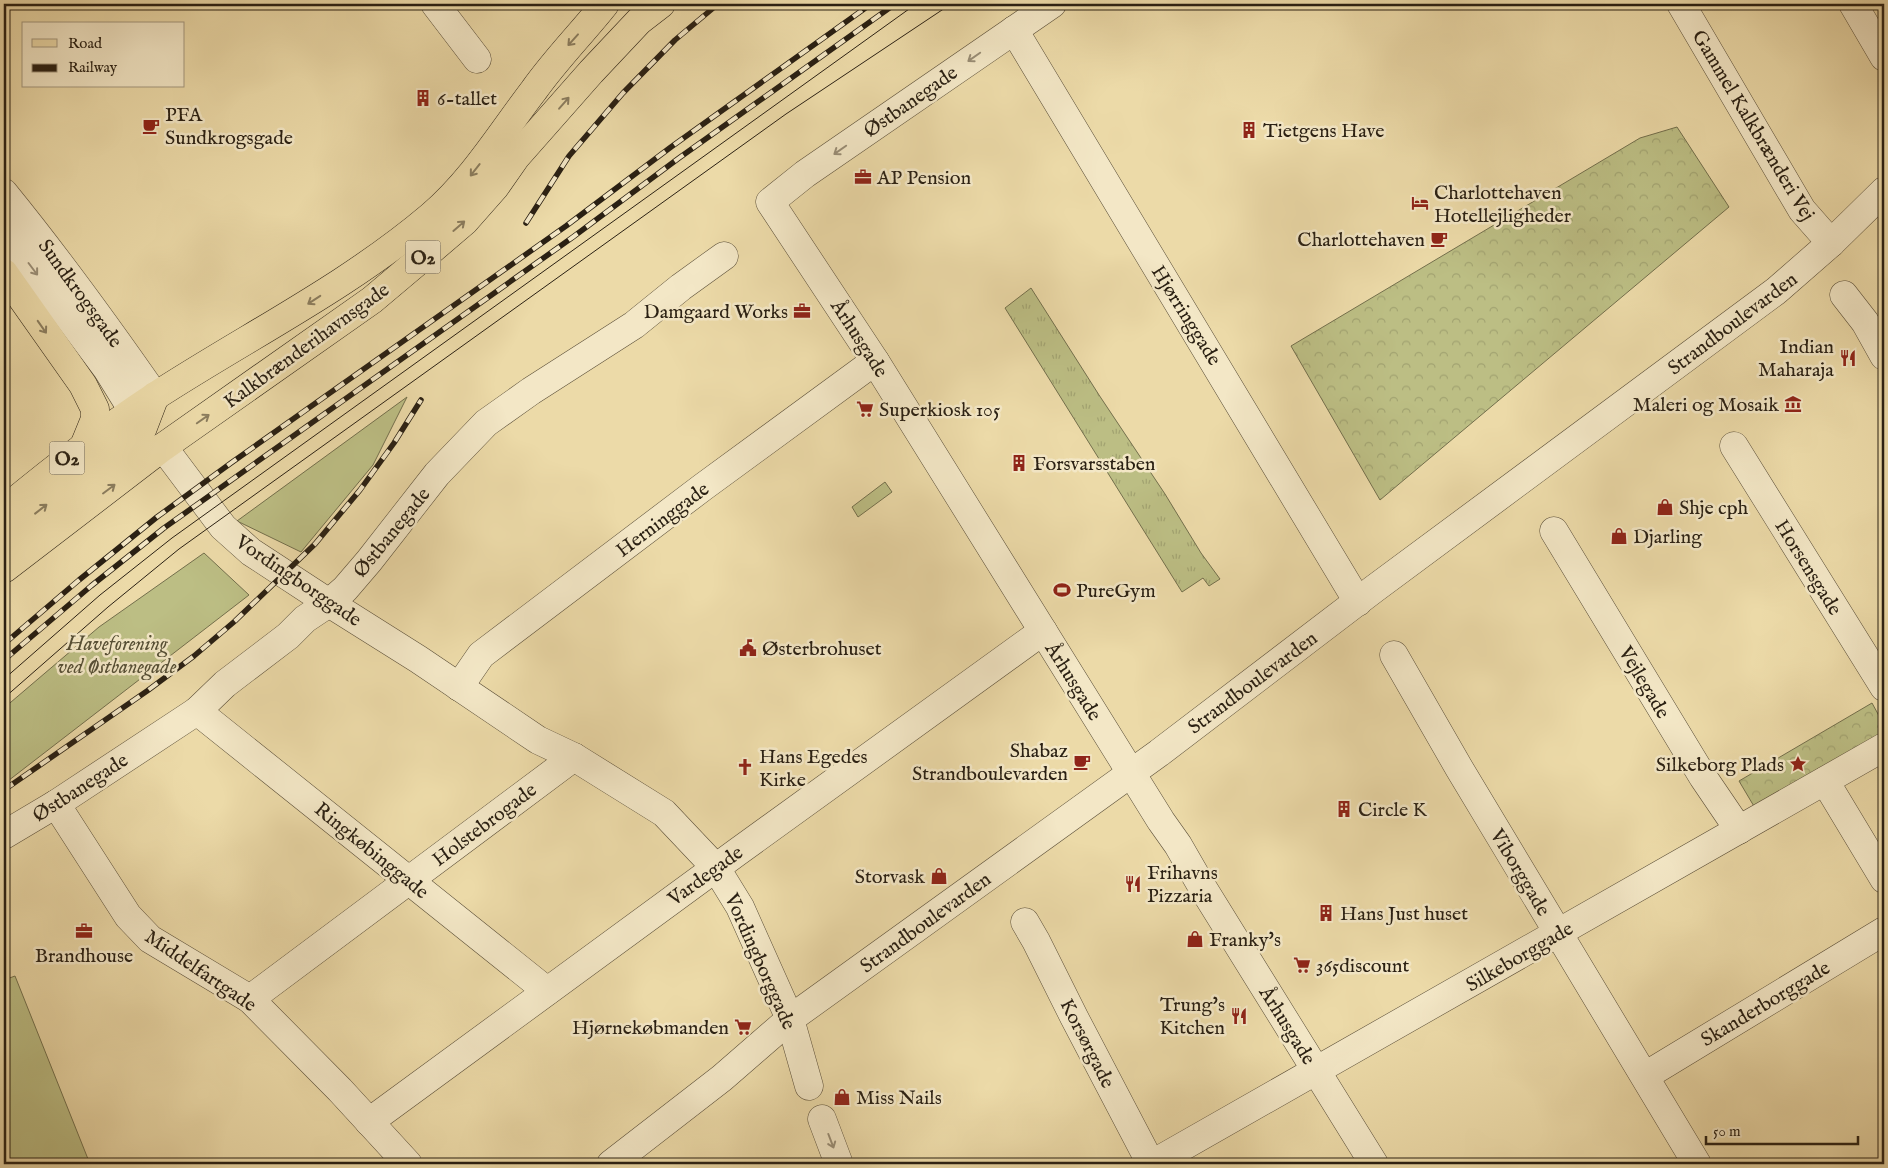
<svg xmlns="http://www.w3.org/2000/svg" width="1888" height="1168" viewBox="0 0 1888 1168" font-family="'IM FELL English',serif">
	<defs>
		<pattern id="grass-tufts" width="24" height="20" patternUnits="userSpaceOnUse" patternTransform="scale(1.25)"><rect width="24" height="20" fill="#bcbe84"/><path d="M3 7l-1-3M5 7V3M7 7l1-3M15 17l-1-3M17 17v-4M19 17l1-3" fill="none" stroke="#a2a371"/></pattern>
		<pattern id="forest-crowns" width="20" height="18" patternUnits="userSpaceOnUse" patternTransform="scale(1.25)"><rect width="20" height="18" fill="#bcbe84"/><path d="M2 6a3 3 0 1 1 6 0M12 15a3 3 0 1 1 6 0" fill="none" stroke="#a2a371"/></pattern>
	</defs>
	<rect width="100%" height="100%" fill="#ecdaa8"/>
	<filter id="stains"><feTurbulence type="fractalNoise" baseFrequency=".004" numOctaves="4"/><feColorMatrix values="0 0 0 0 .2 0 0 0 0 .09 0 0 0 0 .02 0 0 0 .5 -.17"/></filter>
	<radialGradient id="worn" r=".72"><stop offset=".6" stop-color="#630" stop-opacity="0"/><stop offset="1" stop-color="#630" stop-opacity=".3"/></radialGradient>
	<polygon fill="url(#grass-tufts)" stroke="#736f4c" points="1031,288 1099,395 1165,494 1201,553 1220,579 1209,586 1203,578 1182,592 1005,308"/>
	<g fill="url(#forest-crowns)" stroke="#736f4c">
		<polygon points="1677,127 1729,207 1380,500 1291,346 1640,138"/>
		<polygon points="1872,703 1884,725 1884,733 1755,808 1739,781"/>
	</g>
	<g fill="#bcbe84" stroke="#736f4c">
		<polygon points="407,397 373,465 301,552 237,521"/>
		<polygon points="885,482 892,492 858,517 852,507"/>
		<polygon points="204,553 249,595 4,784 4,708 99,627"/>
		<polygon points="15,976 90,1164 4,1164 4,980"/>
	</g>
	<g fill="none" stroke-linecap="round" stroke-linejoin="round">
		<g stroke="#5a4e38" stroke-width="29">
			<g id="minor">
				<polyline points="435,4 477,59"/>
				<polyline points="1052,4 805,174 770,202 875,361 1161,821 1178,845 1201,885 1374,1164"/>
				<polyline points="1681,4 1802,210 1831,243"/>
				<polyline points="1853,4 1884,57"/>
				<polyline points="1014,30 1358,602"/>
				<path d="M4 193C57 258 107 327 155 396"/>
				<polyline points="4,230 107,369 133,411"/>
				<polyline points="1844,295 1865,322 1884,356"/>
				<polyline points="1734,446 1884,687"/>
				<polyline points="163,447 223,527 251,552 329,603 418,659 538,740 574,757 664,813 716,868 740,907 790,1019 809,1086"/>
				<polyline points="1554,531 1703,777 1739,830"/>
				<polyline points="1394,655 1459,768 1697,1164"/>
				<polyline points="459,687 481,655 703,487 875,361"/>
				<polyline points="197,711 547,991"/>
				<polyline points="1825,781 1884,879"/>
				<polyline points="56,804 128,916 150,939 250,999 340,1090 408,1164"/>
				<polyline points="4,835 56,804 197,711 225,684 288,636 305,619 329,603 345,589 369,561 437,474 486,423 531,391 634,325 681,287 724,256"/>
				<polyline points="1025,922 1036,941 1074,1017 1151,1164"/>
				<polyline points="250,999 574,757"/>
				<polyline points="1645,1076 1884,931"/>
				<polyline points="822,1119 839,1164"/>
				<polyline points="369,1122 736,853 1043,631"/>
				<polyline points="611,1164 722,1078 790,1019 1159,753 1374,589 1776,291 1831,243 1884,191"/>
				<polyline points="1152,1164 1884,747"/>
			</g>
		</g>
		<g stroke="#2a2013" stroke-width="29">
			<g id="major">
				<polyline points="4,273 83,385 95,409 95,419 84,446"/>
				<path d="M4 510C52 470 101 432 154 397 246 337 346 288 431 216 473 180 501 133 534 90 556 59 582 33 605 4"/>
				<polyline points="4,541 142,430 155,396"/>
				<polyline points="4,569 163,447 372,300 423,257 465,221 495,187 516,157 591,72 639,21 661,4"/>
			</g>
		</g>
		<use href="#minor" stroke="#f3e7c6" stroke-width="28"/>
		<use href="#major" stroke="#ecdaa8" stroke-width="28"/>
		<g stroke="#2a2013" stroke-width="1">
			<polyline points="4,679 100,595 172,538 916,4"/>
			<polyline points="4,698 108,607 179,549 786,114 951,4"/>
		</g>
		<g stroke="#2a2013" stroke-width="5.5">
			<g id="rail">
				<polyline points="526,223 569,156 623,93 675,40 718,4"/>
				<polyline points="4,644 79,580 157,517 231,463 566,226 671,147 871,4"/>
				<polyline points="4,660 91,586 164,528 573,237 679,158 895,4"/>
				<polyline points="4,790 147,691 194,656 235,621 315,544 360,490 394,443 421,400"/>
			</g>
		</g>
		<use href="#rail" stroke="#f3e7c6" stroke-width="4" stroke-dasharray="11" stroke-linecap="butt"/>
	</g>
	<defs><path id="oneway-shaft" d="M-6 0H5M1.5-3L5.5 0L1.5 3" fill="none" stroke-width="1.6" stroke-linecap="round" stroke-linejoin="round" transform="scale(1.25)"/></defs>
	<g stroke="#8b7d5e">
		<use href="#oneway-shaft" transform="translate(573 40) rotate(132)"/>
		<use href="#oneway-shaft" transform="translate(564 103) rotate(-49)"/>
		<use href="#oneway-shaft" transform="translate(475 170) rotate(128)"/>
		<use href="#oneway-shaft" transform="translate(459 226) rotate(-41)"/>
		<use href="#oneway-shaft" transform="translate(314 300) rotate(147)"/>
		<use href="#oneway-shaft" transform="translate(42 327) rotate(55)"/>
		<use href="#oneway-shaft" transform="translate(203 419) rotate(-35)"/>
		<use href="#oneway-shaft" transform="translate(109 489) rotate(-37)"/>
		<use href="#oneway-shaft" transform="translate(41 509) rotate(-38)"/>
	</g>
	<g stroke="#998d75">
		<use href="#oneway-shaft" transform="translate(974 57) rotate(145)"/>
		<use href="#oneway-shaft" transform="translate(840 150) rotate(145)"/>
		<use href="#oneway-shaft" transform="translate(33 269) rotate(53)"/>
		<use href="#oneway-shaft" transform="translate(831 1141) rotate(69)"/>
	</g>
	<defs>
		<g id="building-bare" transform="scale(1.35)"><path d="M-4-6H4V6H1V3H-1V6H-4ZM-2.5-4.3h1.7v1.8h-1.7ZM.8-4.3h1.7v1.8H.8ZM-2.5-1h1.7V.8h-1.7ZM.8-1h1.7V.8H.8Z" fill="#8f2418" stroke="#f3e7c6" stroke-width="2.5" paint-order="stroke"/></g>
		<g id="cafe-bare" transform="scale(1.35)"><path d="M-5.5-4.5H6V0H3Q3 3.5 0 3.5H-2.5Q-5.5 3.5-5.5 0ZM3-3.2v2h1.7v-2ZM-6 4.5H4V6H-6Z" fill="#8f2418" stroke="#f3e7c6" stroke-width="2.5" paint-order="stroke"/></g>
		<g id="office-bare" transform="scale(1.35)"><path d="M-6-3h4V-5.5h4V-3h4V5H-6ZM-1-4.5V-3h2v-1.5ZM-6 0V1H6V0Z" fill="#8f2418" stroke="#f3e7c6" stroke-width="2.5" paint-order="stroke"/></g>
		<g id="hotel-bare" transform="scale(1.35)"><path d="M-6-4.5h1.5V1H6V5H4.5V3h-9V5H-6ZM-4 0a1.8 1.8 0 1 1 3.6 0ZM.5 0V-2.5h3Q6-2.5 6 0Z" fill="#8f2418" stroke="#f3e7c6" stroke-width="2.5" paint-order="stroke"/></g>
		<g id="restaurant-bare" transform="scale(1.35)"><path d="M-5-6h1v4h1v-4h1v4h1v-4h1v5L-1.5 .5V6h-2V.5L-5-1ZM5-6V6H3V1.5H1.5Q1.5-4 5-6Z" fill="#8f2418" stroke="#f3e7c6" stroke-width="2.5" paint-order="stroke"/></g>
		<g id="museum-bare" transform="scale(1.35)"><path d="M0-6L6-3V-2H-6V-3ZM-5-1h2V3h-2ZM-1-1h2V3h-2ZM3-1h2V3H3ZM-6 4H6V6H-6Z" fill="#8f2418" stroke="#f3e7c6" stroke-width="2.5" paint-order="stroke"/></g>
		<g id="supermarket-bare" transform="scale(1.35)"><path d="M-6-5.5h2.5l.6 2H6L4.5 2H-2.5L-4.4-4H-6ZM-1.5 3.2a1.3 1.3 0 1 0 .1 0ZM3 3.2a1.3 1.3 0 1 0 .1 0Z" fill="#8f2418" stroke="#f3e7c6" stroke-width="2.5" paint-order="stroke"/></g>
		<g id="shop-bare" transform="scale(1.35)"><path d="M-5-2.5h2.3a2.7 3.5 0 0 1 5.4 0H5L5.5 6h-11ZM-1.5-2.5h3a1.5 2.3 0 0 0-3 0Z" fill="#8f2418" stroke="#f3e7c6" stroke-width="2.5" paint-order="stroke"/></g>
		<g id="stadium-bare" transform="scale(1.35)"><path d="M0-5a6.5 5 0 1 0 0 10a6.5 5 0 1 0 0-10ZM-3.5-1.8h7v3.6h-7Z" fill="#8f2418" stroke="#f3e7c6" stroke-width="2.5" paint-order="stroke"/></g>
		<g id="civic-bare" transform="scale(1.35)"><path d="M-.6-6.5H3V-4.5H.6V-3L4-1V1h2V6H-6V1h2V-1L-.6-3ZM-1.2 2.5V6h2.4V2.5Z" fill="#8f2418" stroke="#f3e7c6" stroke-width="2.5" paint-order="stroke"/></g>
		<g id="sight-bare" transform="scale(1.35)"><path d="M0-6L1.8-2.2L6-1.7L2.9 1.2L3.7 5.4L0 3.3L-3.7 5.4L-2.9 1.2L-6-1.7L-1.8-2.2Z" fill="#8f2418" stroke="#f3e7c6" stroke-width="2.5" paint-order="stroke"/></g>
		<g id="church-bare" transform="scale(1.35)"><path d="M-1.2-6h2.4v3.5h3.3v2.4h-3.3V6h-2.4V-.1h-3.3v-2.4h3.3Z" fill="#8f2418" stroke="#f3e7c6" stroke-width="2.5" paint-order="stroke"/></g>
	</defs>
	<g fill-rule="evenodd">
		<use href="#building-bare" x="423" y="98"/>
		<use href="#cafe-bare" x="151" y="126"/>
		<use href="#building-bare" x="1249" y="130"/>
		<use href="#office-bare" x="863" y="177"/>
		<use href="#hotel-bare" x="1420" y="203"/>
		<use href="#cafe-bare" x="1439" y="239"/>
		<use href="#office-bare" x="802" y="311"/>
		<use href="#restaurant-bare" x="1848" y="358"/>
		<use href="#museum-bare" x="1793" y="404"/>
		<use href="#supermarket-bare" x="865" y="409"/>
		<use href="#building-bare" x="1019" y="463"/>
		<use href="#shop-bare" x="1665" y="507"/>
		<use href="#shop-bare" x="1619" y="536"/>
		<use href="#stadium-bare" x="1062" y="590"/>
		<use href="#civic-bare" x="748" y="648"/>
		<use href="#cafe-bare" x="1082" y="762"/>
		<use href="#sight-bare" x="1798" y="764"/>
		<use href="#church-bare" x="745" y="767"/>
		<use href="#building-bare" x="1344" y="809"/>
		<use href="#shop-bare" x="939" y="876"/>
		<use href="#restaurant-bare" x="1133" y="884"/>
		<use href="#building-bare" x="1326" y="913"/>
		<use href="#office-bare" x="84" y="931"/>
		<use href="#shop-bare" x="1195" y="939"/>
		<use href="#supermarket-bare" x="1302" y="965"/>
		<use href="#restaurant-bare" x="1239" y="1016"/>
		<use href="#supermarket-bare" x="743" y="1027"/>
		<use href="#shop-bare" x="842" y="1097"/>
	</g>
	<g text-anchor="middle" stroke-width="5" stroke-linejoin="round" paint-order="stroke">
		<g fill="#f3e7c6" stroke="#665c49" stroke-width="1">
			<rect x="405.5" y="240.5" width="35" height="33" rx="4"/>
			<rect x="49.5" y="441.5" width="35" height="33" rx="4"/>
		</g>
		<g font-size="19" font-weight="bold" fill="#2a2013">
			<text x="423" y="264">O2</text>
			<text x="67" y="465">O2</text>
		</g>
		<g font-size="20" fill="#2a2013" stroke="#f3e7c6" text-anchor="start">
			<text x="437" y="105">6-tallet</text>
			<text x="165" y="121">PFA<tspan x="165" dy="23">Sundkrogsgade</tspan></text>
			<text x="1263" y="137">Tietgens Have</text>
			<text x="877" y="184">AP Pension</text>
			<text x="1434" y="199">Charlottehaven<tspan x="1434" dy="23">Hotellejligheder</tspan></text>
			<text x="1425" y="246" text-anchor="end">Charlottehaven</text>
			<text x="788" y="318" text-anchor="end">Damgaard Works</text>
			<text x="1834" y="353" text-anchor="end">Indian<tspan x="1834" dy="23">Maharaja</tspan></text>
			<text x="1779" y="411" text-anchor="end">Maleri og Mosaik</text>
			<text x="879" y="416">Superkiosk 105</text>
			<text x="1033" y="470">Forsvarsstaben</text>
			<text x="1679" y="514">Shje cph</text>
			<text x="1633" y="543">Djarling</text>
			<text x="1076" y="597">PureGym</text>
			<text x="762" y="655">Østerbrohuset</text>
			<text x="1068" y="757" text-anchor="end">Shabaz<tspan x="1068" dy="23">Strandboulevarden</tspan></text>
			<text x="759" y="763">Hans Egedes<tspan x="759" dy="23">Kirke</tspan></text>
			<text x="1784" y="771" text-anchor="end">Silkeborg Plads</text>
			<text x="1358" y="816">Circle K</text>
			<text x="1147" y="879">Frihavns<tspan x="1147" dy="23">Pizzaria</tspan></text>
			<text x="925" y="883" text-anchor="end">Storvask</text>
			<text x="1340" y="920">Hans Just huset</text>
			<text x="1209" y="946">Franky's</text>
			<text x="84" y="962" text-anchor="middle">Brandhouse</text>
			<text x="1316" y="972">365discount</text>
			<text x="1225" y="1011" text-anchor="end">Trung's<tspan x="1225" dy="23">Kitchen</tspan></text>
			<text x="729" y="1034" text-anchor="end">Hjørnekøbmanden</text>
			<text x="856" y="1104">Miss Nails</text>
		</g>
		<g font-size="20" fill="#2a2013" stroke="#f3e7c6">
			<text transform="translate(910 101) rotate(-35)" y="7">Østbanegade</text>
			<text transform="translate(1754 125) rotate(59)" y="7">Gammel Kalkbrænderi Vej</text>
			<text transform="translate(81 293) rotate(54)" y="7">Sundkrogsgade</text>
			<text transform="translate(1187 315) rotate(58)" y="7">Hjørringgade</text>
			<text transform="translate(1732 323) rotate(-37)" y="7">Strandboulevarden</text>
			<text transform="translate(860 338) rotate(57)" y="7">Århusgade</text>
			<text transform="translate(306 345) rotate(-36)" y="7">Kalkbrænderihavnsgade</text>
			<text transform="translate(662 519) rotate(-37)" y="7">Herninggade</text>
			<text transform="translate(391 532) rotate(-51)" y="7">Østbanegade</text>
			<text transform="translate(1809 567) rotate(58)" y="7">Horsensgade</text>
			<text transform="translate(299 580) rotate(34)" y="7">Vordingborggade</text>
			<text transform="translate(1074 681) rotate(58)" y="7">Århusgade</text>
			<text transform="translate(1252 682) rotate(-37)" y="7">Strandboulevarden</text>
			<text transform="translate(1645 682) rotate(59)" y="7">Vejlegade</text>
			<text transform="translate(80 787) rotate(-33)" y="7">Østbanegade</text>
			<text transform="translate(484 824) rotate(-37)" y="7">Holstebrogade</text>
			<text transform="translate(372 850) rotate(39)" y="7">Ringkøbinggade</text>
			<text transform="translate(1521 872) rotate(59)" y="7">Viborggade</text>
			<text transform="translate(705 875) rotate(-36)" y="7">Vardegade</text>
			<text transform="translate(925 922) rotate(-36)" y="7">Strandboulevarden</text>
			<text transform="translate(1519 956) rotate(-30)" y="7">Silkeborggade</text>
			<text transform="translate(761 961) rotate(66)" y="7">Vordingborggade</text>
			<text transform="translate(201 970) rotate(34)" y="7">Middelfartgade</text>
			<text transform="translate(1765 1003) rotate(-31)" y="7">Skanderborggade</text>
			<text transform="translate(1288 1025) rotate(58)" y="7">Århusgade</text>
			<text transform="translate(1088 1043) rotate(63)" y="7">Korsørgade</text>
		</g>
		<g font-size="20" font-style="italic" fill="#564f35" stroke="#f3e7c6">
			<text x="117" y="650">Haveforening<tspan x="117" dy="23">ved Østbanegade</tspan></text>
		</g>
	</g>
	<rect width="1888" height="1168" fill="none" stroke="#ecdaa8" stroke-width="20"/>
	<rect x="5" y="5" width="1878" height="1158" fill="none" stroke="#2a2013" stroke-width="2.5"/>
	<rect x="10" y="10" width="1868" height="1148" fill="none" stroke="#2a2013"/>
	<rect x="22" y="22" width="162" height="65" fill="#f3e7c6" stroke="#a3977e"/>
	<rect x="32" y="39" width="25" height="8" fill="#ecdaa8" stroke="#a3977e"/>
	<text x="68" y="48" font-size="15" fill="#2a2013">Road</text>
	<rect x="32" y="64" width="25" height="8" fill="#2a2013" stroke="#a3977e"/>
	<text x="68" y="72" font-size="15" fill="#2a2013">Railway</text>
	<path d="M1706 1136v8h152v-8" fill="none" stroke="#2a2013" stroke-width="2.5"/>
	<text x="1713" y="1136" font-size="15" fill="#2a2013" stroke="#f3e7c6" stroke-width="4" paint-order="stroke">50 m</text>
	<rect width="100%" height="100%" filter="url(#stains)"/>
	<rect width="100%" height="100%" fill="url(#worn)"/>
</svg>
